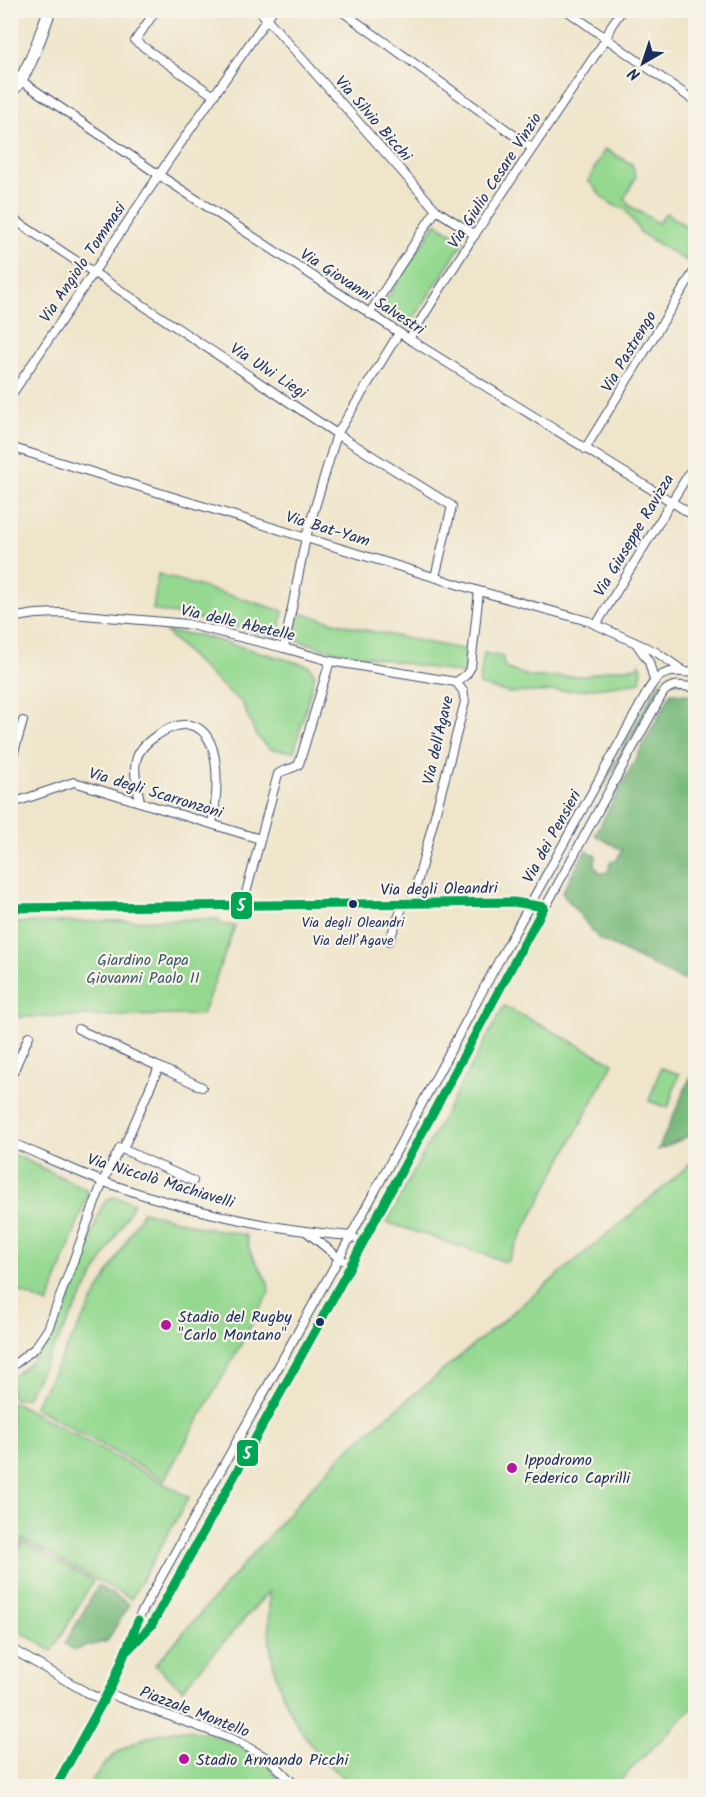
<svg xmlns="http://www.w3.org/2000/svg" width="706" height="1797" viewBox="0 0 706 1797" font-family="Kalam,sans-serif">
	<rect width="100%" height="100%" fill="#f7f3e8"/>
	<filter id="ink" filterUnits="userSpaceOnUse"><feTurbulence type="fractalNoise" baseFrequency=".0167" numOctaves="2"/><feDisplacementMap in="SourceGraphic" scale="12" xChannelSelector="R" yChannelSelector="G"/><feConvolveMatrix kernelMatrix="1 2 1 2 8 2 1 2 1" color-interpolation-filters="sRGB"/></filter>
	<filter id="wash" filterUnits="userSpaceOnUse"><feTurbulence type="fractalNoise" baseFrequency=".008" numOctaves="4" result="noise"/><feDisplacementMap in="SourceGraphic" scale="24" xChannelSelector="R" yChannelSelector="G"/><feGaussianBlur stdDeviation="1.35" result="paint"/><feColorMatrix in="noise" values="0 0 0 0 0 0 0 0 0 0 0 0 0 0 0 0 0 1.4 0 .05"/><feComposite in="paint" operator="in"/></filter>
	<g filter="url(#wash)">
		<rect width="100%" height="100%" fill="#efe5ca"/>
		<g fill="#95d991" stroke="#588478" stroke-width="1.5">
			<path d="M605 149 632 164 636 177 624 199 628 202V205L658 223 666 213 695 232V246L686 261 641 233 625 209C616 208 604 200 598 192 594 187 594 185 588 181Z"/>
			<polygon points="436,223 464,241 408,327 380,309"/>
			<polygon points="158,574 283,611 279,638 225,624 153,610"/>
			<polygon points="299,613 365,630 466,650 465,674 326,649 294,639"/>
			<polygon points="166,632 198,635 309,666 315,674 294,752 270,749 256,735 242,703 209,674"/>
			<polygon points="484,653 503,657 504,665 507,669 532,677 587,676 607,670 638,667 639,663 642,668 640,682 579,690 509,693 479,685"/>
			<polygon points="668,679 695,681 695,683 668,681 661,685 603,787 602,786 656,688 659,684"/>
			<polygon points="219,919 220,924 235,926 202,1015 11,1017 11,923"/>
			<polygon points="504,1006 613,1063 507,1262 386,1222"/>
			<polygon points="661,1068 679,1074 668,1108 649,1101"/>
			<polygon points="11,1153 86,1189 88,1194 48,1304 11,1288"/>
			<path d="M695 1159V1706L614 1786H355C308 1755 276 1699 270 1643 268 1625 270 1608 269 1591L182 1689 155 1665 311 1488 348 1449 669 1183Z"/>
			<polygon points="115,1197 134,1203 26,1398 16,1399 11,1398 11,1378 31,1362 53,1335 65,1310 102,1206 108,1199"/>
			<polygon points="143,1211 201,1227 246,1235 250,1252 268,1282 269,1292 234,1357 164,1480 34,1407"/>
			<polygon points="11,1403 16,1403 189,1497 131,1599 23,1539 11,1559"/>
			<polygon points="23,1542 93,1581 52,1651 11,1626 11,1563"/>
			<path d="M188 1730C224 1736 264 1752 282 1786H89C110 1748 146 1732 188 1730Z"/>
		</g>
		<g fill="#78b97b" stroke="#4a746c" stroke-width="1.5">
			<polygon points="671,693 695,695 695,986 599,939 562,893 586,850 596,856 595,866 600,873 606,873 609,870 610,862 616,861 622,850 595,835"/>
			<polygon points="695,1067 695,1133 658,1150"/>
			<polygon points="98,1586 129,1604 107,1641 74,1650 65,1644"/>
		</g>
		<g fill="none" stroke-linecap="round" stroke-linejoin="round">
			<polyline stroke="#5fabd7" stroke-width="3" points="10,116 18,111"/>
		</g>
	</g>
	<g filter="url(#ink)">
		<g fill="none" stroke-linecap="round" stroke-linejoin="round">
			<g stroke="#3b4a6e" stroke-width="10">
				<g id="street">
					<polyline points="156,10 135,41 214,96"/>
					<polyline points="259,10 436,210 475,235"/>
					<polyline points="340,10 532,148"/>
					<polyline points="566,10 696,102"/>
					<polyline points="20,80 159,175 409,339 696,517"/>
					<polyline points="10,217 337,434 452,506 435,577"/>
					<polyline points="369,314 436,210"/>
					<polyline points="409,339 471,240 606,39 611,26 622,10"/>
					<polyline points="10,397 167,163 273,10"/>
					<polyline points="10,447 479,591 588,621 656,652 685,672"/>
					<polyline points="585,449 696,268"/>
					<polyline points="10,618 36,614 61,613 187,624 284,648 330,661 456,682"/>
					<polyline points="596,625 696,462"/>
					<polyline points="638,646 649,662 654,680"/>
					<polyline points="284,648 306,537 337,434 399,333"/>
					<polyline points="456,682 466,675 471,667 479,591"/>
					<polyline points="10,766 23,721"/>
					<path d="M140 802C138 789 133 773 136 761 138 750 147 742 156 736 166 729 177 723 190 725 225 732 217 799 212 824"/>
					<polyline points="10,804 74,782 260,839"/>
					<polyline points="412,902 465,702 463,691 456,682"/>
					<path d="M243 904 278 774C285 768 293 770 299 764L330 661"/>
					<polyline points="10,908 514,902 544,907"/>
					<polyline points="389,941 404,903"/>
					<polyline points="78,1029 159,1067"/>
					<polyline points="10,1079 29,1036"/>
					<path d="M10 1142C41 1155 72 1170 104 1182 184 1210 267 1229 351 1236L355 1238"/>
					<polyline points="123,1149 159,1067 202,1087"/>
					<polyline points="307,1232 339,1258 351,1264"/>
					<polyline points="10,1368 35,1348 48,1329 103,1181 120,1148 193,1181"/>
					<polyline points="10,1648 91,1695 104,1700"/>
					<path d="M131 1648 151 1626C326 1317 491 1003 663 693 672 682 683 686 696 688"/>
					<polyline points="107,1692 120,1698 233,1739 269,1759 296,1786"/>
					<path d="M56 1786 117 1674 128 1650 138 1619 144 1608 339 1258 491 975 649 689C661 668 674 671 696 673"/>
				</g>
			</g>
			<g stroke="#3b4a6e" stroke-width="14">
				<path id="secondary" d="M10 93C31 71 39 37 50 10"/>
			</g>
			<use href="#street" stroke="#fff" stroke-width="8"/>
			<use href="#secondary" stroke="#fff" stroke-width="12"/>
			<g stroke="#f7f3e8" stroke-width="14">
				<g id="bus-1">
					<polyline points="10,908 514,902 544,907 320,1322 151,1626 128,1650"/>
					<polyline points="56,1786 112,1685 138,1621"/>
				</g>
			</g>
			<use href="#bus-1" stroke="#00a651" stroke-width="9"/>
		</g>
	</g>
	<g fill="#1b2f5e" stroke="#f7f3e8" stroke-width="2">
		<circle cx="353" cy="904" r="5"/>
		<circle cx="320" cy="1322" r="5"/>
	</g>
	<g fill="#b5179e" stroke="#f7f3e8" stroke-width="2">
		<circle cx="166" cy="1325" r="6"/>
		<circle cx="512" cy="1468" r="6"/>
		<circle cx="184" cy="1759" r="6"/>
	</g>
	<g text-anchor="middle" stroke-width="4.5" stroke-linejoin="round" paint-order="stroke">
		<g font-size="14" fill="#1b2f5e" stroke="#f7f3e8">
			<text x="353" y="927">Via degli Oleandri<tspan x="353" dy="18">Via dell’Agave</tspan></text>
		</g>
		<g font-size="16" fill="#1b2f5e" stroke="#f7f3e8">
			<text transform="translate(374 118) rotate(49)" y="6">Via Silvio Bicchi</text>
			<text transform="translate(494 180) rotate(-57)" y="6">Via Giulio Cesare Vinzio</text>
			<text transform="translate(82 262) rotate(-56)" y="6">Via Angiolo Tommasi</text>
			<text transform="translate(363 291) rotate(33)" y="6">Via Giovanni Salvestri</text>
			<text transform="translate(628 351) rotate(-59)" y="6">Via Pastrengo</text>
			<text transform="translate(269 370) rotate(33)" y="6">Via Ulvi Liegi</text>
			<text transform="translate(328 528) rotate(17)" y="6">Via Bat-Yam</text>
			<text transform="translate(633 535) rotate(-59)" y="6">Via Giuseppe Ravizza</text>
			<text transform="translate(238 622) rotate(13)" y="6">Via delle Abetelle</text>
			<text transform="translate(437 740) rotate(-77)" y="6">Via dell'Agave</text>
			<text transform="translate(156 792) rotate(17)" y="6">Via degli Scarronzoni</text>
			<text transform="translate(551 836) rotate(-61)" y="6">Via dei Pensieri</text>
			<text transform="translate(439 888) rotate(-1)" y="6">Via degli Oleandri</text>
			<text transform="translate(161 1180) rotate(17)" y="6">Via Niccolò Machiavelli</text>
			<text transform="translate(195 1711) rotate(21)" y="6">Piazzale Montello</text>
		</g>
		<g font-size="16" fill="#3a5a6b" stroke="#f7f3e8">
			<text x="143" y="965">Giardino Papa<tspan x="143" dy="18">Giovanni Paolo II</tspan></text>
		</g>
		<g font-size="16" fill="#1b2f5e" stroke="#f7f3e8" text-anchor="start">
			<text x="178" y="1322">Stadio del Rugby<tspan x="178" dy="18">"Carlo Montano"</tspan></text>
			<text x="524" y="1465">Ippodromo<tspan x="524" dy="18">Federico Caprilli</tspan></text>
			<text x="196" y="1765">Stadio Armando Picchi</text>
		</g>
	</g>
	<g stroke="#f7f3e8" stroke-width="2">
		<rect x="230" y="891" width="23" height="29" rx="6" fill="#00a651"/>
		<rect x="236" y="1439" width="23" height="28" rx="6" fill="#00a651"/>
	</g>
	<g font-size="16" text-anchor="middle" font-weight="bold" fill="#fff">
		<text x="241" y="911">5</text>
		<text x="247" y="1459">5</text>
	</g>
	<rect width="706" height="1797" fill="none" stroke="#f7f3e8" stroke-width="36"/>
	<g transform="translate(643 63) rotate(219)" stroke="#f7f3e8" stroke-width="4.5" paint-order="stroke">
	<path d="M0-4.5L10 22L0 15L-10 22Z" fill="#1b2f5e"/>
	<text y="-9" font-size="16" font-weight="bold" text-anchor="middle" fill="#1b2f5e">N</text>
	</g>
</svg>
